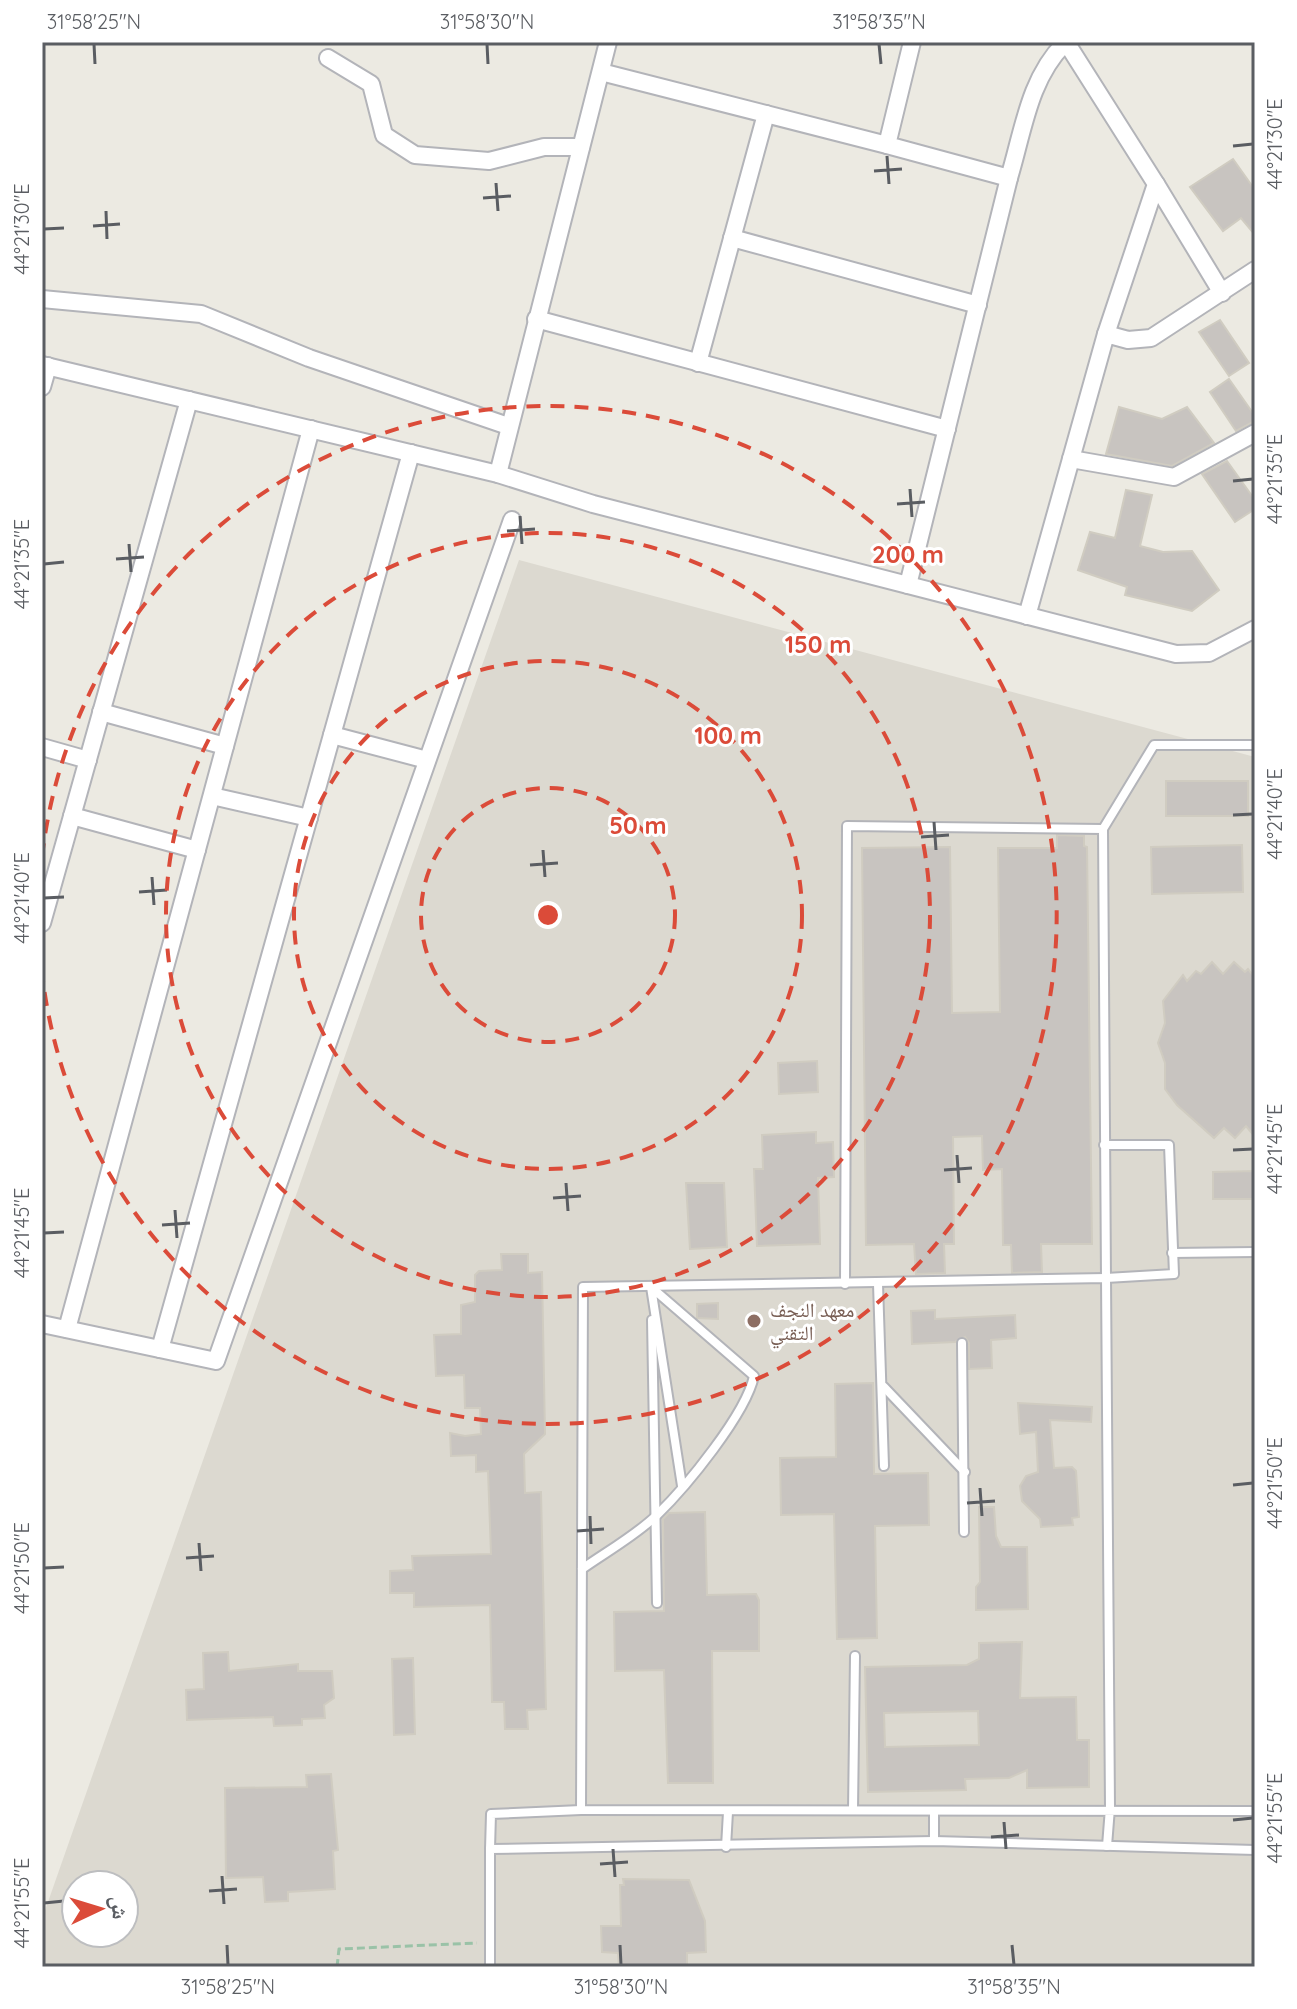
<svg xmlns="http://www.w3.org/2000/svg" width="1297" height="2009" viewBox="0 0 1297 2009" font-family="Quicksand,'Noto Naskh Arabic',sans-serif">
	<rect width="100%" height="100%" fill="#eceae2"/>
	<path fill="#dcd9d0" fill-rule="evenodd" d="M519 560 1255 757V1967H42V1919ZM76 1885H124V1933H76Z"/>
	<g fill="#c8c4c0" stroke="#d0ccc1" stroke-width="2" fill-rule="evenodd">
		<polygon points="1233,159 1255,190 1255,235 1241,218 1223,231 1190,187"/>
		<polygon points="1220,320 1249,363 1229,376 1199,332"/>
		<polygon points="1229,379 1255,416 1255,421 1236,431 1210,392"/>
		<polygon points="1119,407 1162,419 1187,407 1214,443 1172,466 1106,454"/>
		<polygon points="1227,461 1255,500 1255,509 1235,522 1202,474"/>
		<polygon points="1126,490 1152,495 1140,546 1163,552 1192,551 1219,590 1192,611 1125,595 1127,587 1078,570 1090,532 1115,538"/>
		<rect x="1166" y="781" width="82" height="35"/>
		<polygon points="1057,835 1084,836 1084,846 1087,847 1092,1244 1041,1244 1042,1272 1012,1273 1011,1245 1003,1245 1002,1169 983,1170 982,1136 953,1137 954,1244 944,1244 945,1273 916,1274 914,1244 866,1245 862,848 950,847 952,1013 1000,1012 998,848 1057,848"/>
		<polygon points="1242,845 1243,892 1152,894 1151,847"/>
		<polygon points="1212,962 1223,974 1234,962 1245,972 1248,969 1255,978 1255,1137 1246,1126 1235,1138 1224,1128 1214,1138 1177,1105 1165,1089 1165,1063 1158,1043 1165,1023 1163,1001 1183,975 1187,981 1196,971 1201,974"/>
		<polygon points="817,1061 818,1092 779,1094 778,1063"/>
		<polygon points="816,1132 816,1143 833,1142 834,1177 818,1178 820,1244 757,1246 754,1169 763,1169 762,1135"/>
		<polygon points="1255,1171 1255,1199 1213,1199 1213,1172"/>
		<polygon points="686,1183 724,1183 727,1247 690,1249"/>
		<polygon points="501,1254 528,1254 528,1273 542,1272 545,1434 524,1454 525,1493 541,1492 546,1709 527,1710 528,1729 505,1729 504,1702 492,1702 490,1605 414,1607 414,1593 390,1593 390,1571 413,1570 412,1556 491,1554 488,1471 476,1472 476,1455 451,1456 450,1433 465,1436 481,1434 480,1408 465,1408 464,1375 436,1376 434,1335 461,1334 461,1305 475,1302 475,1275 479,1271 502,1270"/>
		<polygon points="718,1303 718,1319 697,1318 697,1304"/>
		<polygon points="935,1310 935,1319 1015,1315 1016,1338 991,1340 992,1368 969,1369 969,1343 965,1337 955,1342 912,1344 911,1311"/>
		<polygon points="873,1383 874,1474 928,1473 929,1525 875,1526 877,1638 837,1639 834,1514 781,1515 780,1458 836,1457 835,1384"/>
		<polygon points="1018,1403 1092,1407 1091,1422 1050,1420 1054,1468 1072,1467 1076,1471 1079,1517 1072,1518 1073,1525 1041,1527 1040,1519 1022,1501 1020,1486 1026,1476 1038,1472 1036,1432 1020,1434"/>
		<polygon points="979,1507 994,1507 996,1536 1001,1547 1027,1547 1028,1609 976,1610 976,1587 980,1582"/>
		<polygon points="705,1512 707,1595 756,1594 759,1600 759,1651 712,1651 713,1783 668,1783 664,1670 615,1671 614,1612 664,1611 663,1519 669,1513"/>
		<path d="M1022 1642 1020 1698 1076 1697 1077 1740H1089V1787L1027 1788V1770L1009 1778 965 1779 966 1790 868 1792 865 1667 967 1665 979 1659V1643ZM978 1711 979 1745 885 1747 884 1713Z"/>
		<polygon points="228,1652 229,1671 298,1664 298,1671 332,1671 334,1698 324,1705 325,1718 302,1719 302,1725 274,1726 273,1717 187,1720 186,1690 204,1689 203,1653"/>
		<polygon points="413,1658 415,1734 394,1735 392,1659"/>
		<polygon points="331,1774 338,1850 333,1851 335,1889 288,1892 288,1901 265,1902 263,1877 226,1878 225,1788 307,1787 306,1775"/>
		<polygon points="623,1879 689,1880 705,1921 706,1952 687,1953 687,1967 619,1967 618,1953 602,1952 601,1926 621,1926 620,1885 624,1885"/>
	</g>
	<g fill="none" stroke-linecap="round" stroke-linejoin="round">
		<g stroke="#b3b4b9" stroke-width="12">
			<g id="lane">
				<polyline points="1103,829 1154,745 1255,745"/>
				<polyline points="1172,1253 1255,1252"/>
				<polyline points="845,1284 847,826 1103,829 1106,1278 1174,1274 1169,1145 1104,1145"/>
				<polyline points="878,1284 884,1466"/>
				<polyline points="652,1320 657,1603"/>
				<polyline points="962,1343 964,1532"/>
				<polyline points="884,1387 965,1472"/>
				<path d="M582 1569C606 1552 635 1536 657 1515 686 1487 746 1414 754 1376L651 1287 682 1486"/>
				<polyline points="853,1810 855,1656"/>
				<polyline points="934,1841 934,1811"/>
				<polyline points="1107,1846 1110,1808 1106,1278 583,1287 581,1810 1255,1811"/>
				<polyline points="726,1847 728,1812"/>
				<polyline points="490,1849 491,1814 581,1810"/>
				<polyline points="490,1967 490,1849 934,1841 1255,1850"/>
			</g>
		</g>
		<g stroke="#b3b4b9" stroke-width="20">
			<g id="street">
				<polyline points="1066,42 1156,184 1106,334"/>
				<polyline points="328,58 371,84 384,135 415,155 489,161 544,147 581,147"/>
				<polyline points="601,72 887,145"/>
				<path d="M1009 178C1023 132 1029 79 1064 44L1060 42"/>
				<polyline points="1156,184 1222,293"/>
				<polyline points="732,238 978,305"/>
				<polyline points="42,299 201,314 309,358 508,426"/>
				<polyline points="536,319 947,429"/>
				<polyline points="698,363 766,114"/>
				<polyline points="42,365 498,474 593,504 1176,654 1209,653 1255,629"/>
				<polyline points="42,387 48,366"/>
				<polyline points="1071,459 1174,477 1255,433"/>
				<polyline points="498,474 608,42"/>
				<polyline points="908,585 1009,178 887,145 912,42"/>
				<polyline points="1027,616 1106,334 1128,340 1151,338 1255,270"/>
				<polyline points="101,712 225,746"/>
				<polyline points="332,735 427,760"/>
				<polyline points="42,747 88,760"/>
				<polyline points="212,796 309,818"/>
				<polyline points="72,816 197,850"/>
				<polyline points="42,923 189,400"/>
				<polyline points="42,1324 216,1361 512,520"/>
				<polyline points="67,1329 311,429"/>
				<polyline points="160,1349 411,453"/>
			</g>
		</g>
		<polyline stroke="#9ac2a7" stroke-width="3" stroke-dasharray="8 4" stroke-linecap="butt" points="337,1967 339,1949 477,1943"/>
		<use href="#lane" stroke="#fff" stroke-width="8"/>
		<use href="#street" stroke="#fff" stroke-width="16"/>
	</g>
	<path fill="none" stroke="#5a5d62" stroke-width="3" d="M94 44 95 64M487 44 488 64M879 44 881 64M1233 146 1253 144M887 156 889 184M874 171 902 169M496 183 498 211M483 198 511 196M106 211 107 239M93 226 120 224M44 229 64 228M1233 481 1253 479M910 489 912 517M897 504 925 502M520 516 522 544M507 531 535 529M129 544 131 572M116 559 144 557M44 564 64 562M1233 815 1253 814M934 822 936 850M921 837 949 835M543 850 545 877M530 865 558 863M152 877 154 905M139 892 167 890M44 898 64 897M1233 1150 1253 1149M957 1155 959 1183M944 1170 972 1168M566 1183 568 1211M553 1198 581 1196M175 1210 177 1238M162 1225 190 1223M44 1233 64 1232M1233 1485 1253 1483M980 1488 982 1516M967 1503 995 1501M590 1516 591 1544M577 1531 604 1529M199 1543 201 1571M186 1558 214 1556M44 1568 64 1567M1233 1820 1253 1818M1004 1822 1006 1849M991 1837 1019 1835M613 1849 615 1877M600 1864 628 1862M222 1876 224 1904M209 1891 237 1889M44 1903 64 1901M227 1945 228 1965M620 1945 621 1965M1012 1945 1014 1965"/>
	<g fill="none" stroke="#db4b39" stroke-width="4" stroke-dasharray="14 10">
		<circle cx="548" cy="915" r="127"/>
		<circle cx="548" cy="915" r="254"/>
		<circle cx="548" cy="915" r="382"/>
		<path d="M42 857A509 509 0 1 1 42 973"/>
	</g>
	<circle fill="#8d6e63" stroke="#fff" stroke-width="3" cx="754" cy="1321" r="8"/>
	<g text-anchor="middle" stroke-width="6" stroke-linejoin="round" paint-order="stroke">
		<g font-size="20" fill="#785e54" stroke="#fff" text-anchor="start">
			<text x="770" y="1317">معهد النجف<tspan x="770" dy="23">التقني</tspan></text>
		</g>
	</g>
	<circle cx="548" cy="915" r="12" fill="#db4b39" stroke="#fff" stroke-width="4"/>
	<g font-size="24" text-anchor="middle" font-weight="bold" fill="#db4b39" stroke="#fff" stroke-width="6" stroke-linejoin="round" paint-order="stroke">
		<text x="908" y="563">200 m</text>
		<text x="818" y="653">150 m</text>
		<text x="728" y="744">100 m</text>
		<text x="638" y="834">50 m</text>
	</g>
	<rect width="1297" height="2009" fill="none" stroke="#ffffff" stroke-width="88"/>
	<g transform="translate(100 1909) rotate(86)"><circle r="38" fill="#ffffff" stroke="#bdbec0" stroke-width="2"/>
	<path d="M0-6L14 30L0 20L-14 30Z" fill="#db4b39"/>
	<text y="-12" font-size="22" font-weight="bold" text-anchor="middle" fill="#5a5d62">ش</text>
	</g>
	<rect x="44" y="44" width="1209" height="1921" fill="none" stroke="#5a5d62" stroke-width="3"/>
	<g font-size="20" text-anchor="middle" fill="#5a5d62">
		<text x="94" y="29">31°58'25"N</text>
		<text x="487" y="29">31°58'30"N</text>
		<text x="879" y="29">31°58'35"N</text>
		<text transform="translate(1275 144) rotate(-90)" y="7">44°21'30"E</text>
		<text transform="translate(22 229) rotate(-90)" y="7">44°21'30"E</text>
		<text transform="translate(1275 479) rotate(-90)" y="7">44°21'35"E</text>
		<text transform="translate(22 564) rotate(-90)" y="7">44°21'35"E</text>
		<text transform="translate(1275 814) rotate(-90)" y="7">44°21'40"E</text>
		<text transform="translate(22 898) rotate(-90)" y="7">44°21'40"E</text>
		<text transform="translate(1275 1149) rotate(-90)" y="7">44°21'45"E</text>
		<text transform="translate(22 1233) rotate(-90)" y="7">44°21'45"E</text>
		<text transform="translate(1275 1483) rotate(-90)" y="7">44°21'50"E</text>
		<text transform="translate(22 1568) rotate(-90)" y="7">44°21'50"E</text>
		<text transform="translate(1275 1818) rotate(-90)" y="7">44°21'55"E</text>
		<text transform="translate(22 1903) rotate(-90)" y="7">44°21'55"E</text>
		<text x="228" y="1994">31°58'25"N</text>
		<text x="621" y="1994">31°58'30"N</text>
		<text x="1014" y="1994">31°58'35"N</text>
	</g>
</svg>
